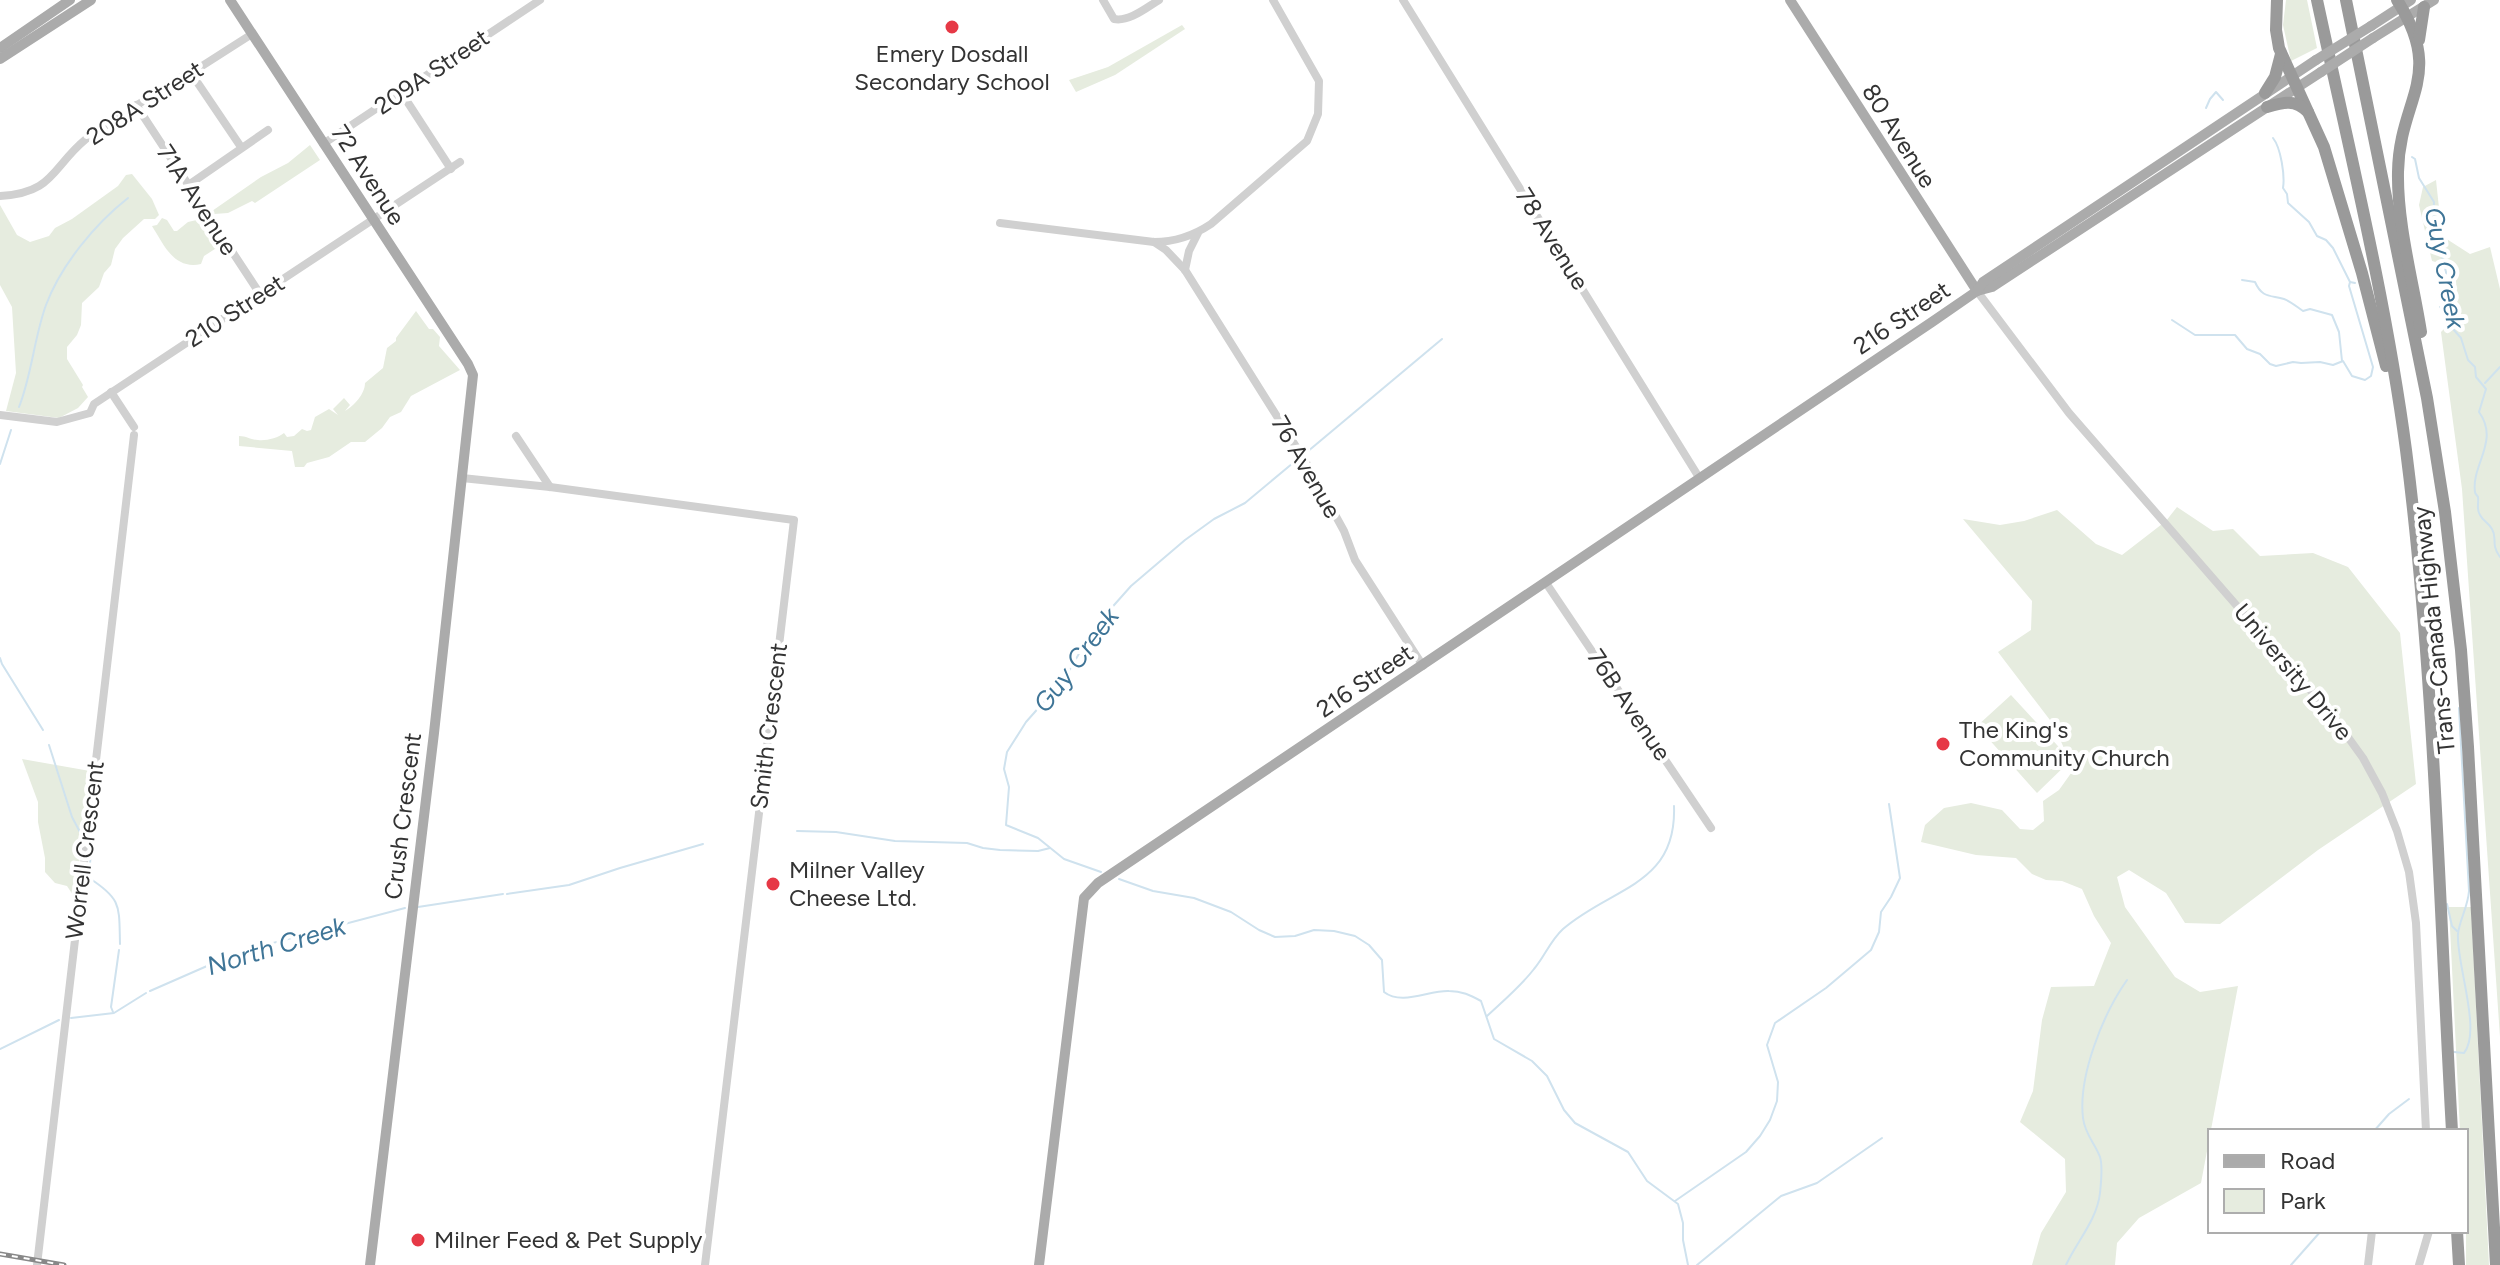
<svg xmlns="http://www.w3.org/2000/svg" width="2500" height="1265" viewBox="0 0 2500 1265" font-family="Figtree,sans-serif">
	<rect width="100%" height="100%" fill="#fff"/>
	<g fill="#e6ecdf">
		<polygon points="2286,0 2307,0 2317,48 2291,61 2283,25"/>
		<polygon points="1182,25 1185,29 1115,75 1076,92 1069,80 1108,67"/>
		<polygon points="310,145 320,160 255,203 252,201 228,213 214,214 212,211 261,177 288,163"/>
		<polygon points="132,174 152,199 159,215 155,219 144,219 123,238 115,249 111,265 104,273 99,287 82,303 81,325 77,335 67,347 67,359 83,385 82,387 88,397 78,408 59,418 6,411 16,373 12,307 0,285 0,205 17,235 30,242 49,236 55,228 72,219 118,186 126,175"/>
		<polygon points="2436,180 2442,236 2470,254 2490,247 2500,289 2500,1037 2462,489 2441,332 2458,315 2453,267 2432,261 2419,205 2423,187"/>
		<path d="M162 218 167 220 174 231H177L188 222 201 219 218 247 204 256 201 264C174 270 164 245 152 226L157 225Z"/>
		<path d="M416 311 429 329H433L440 337 439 346 460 370 411 396 401 412 390 417 382 428 365 442H351L329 457 307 463 304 467H295L292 451 239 446V436C247 436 251 440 258 440 266 441 278 438 284 433L287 437 294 436 302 429 307 431 311 430 315 417 329 409 338 415 333 409 344 398 350 405 345 411C354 406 365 394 365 383L383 368 387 348 396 341V338Z"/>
		<polygon points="2177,507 2213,531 2233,529 2260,556 2313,553 2348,567 2400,633 2416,784 2318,850 2220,924 2185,923 2166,893 2129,870 2117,877 2125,907 2175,977 2200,992 2238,986 2201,1183 2139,1218 2117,1243 2115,1265 2032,1265 2041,1233 2066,1192 2065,1159 2020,1122 2033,1091 2042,1020 2051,987 2094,986 2111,943 2094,916 2082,889 2062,881 2046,880 2032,874 2016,858 1976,855 1921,842 1925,825 1944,808 1971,803 2002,810 2020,829 2033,830 2044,821 2043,801 2059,790 2074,769 2070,761 2037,793 1977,726 2011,695 2068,757 2053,724 1998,652 2031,630 2032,601 1963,519 2000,525 2024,521 2057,510 2096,544 2122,555 2166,521"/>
		<polygon points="22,759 90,771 75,898 67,886 55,883 45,872 45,858 38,822 38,802"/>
		<polygon points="2449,907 2471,907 2489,1265 2466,1265 2466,1131 2460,1131"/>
	</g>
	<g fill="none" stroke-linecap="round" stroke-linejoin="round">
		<g stroke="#cfe2ee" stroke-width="2">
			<polyline points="2206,108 2210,99 2216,92 2223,100"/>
			<path d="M2273 138C2281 148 2285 176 2283 188L2287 194 2288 203 2309 222 2317 236 2326 240 2333 248 2350 282 2355 283"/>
			<path d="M2412 157 2415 159 2419 178 2434 202 2433 225 2441 244V252L2446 272 2445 294 2453 318V329L2461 338 2468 360 2475 367 2476 377 2486 389 2479 412C2500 441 2471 465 2475 492 2475 494 2477 495 2478 497 2479 504 2476 509 2480 515 2483 521 2489 523 2492 529 2498 539 2490 543 2500 557"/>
			<path d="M2242 280 2255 282C2262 298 2270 295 2284 299 2290 301 2297 307 2303 311L2310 309 2332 315 2339 332 2342 361"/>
			<polyline points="2440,307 2450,312"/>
			<polyline points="2172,320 2195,335 2235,335 2247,349 2260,354 2270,364 2276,366 2293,362 2301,363 2320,362 2333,365 2343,361 2352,376 2365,380 2371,376 2373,367 2349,286 2350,282"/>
			<polyline points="2485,383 2500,367"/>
			<path d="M19 407C32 374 34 338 46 305 61 265 95 224 128 198"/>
			<polyline points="1307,452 1442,339"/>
			<polyline points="0,464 11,430"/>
			<polyline points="0,658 2,664 43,730"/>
			<polyline points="49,745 72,817 81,834"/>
			<polyline points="797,831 836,832 895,841 967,843 983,848 1000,850 1038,851 1050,848"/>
			<path d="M91 850 89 878C122 899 119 906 120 944"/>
			<polyline points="1101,872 1064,859 1038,838 1006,825 1009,787 1004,769 1007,752 1026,722 1065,678 1084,645 1107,613 1131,586 1185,540 1214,519 1245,503 1293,463"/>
			<path d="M1119 879 1153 891 1194 898 1231 912 1259 930 1275 937 1295 936 1314 930 1334 931 1355 936 1369 945 1382 960 1384 992C1402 1006 1429 990 1449 991 1462 991 1470 995 1481 1001L1494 1039 1532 1061 1547 1076 1564 1110 1575 1123 1628 1152 1647 1181 1678 1204 1683 1223V1240L1688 1265"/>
			<polyline points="507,894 569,885 620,868 703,844"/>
			<polyline points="2447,904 2452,926 2457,931"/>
			<polyline points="418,907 503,894"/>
			<polyline points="150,991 239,952 405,908"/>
			<polyline points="113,1012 111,1007 119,950"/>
			<path d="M1487 1016C1503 1001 1521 986 1534 969 1545 956 1550 941 1563 929 1611 887 1677 886 1674 806"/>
			<polyline points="71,1018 114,1013 146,993"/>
			<polyline points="0,1049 59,1020"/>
			<path d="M2454 1052 2464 1053C2482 1031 2456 963 2458 934 2459 921 2468 907 2469 891L2459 708"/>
			<polyline points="2374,1131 2389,1114 2409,1099"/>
			<polyline points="1675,1201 1746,1152 1760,1136 1770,1120 1777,1101 1778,1082 1767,1045 1775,1023 1826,988 1871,950 1879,932 1881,912 1891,897 1900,878 1889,804"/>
			<polyline points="1697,1265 1781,1196 1817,1183 1882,1138"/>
			<path d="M2066 1265C2077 1241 2097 1220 2100 1193 2101 1183 2103 1166 2100 1157 2095 1143 2085 1135 2083 1118 2078 1076 2103 1014 2127 980"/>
			<polyline points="2291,1265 2321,1231"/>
		</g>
		<g stroke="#d0d0d0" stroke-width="8">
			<path d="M1103 0 1114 19C1129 22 1146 8 1159 0"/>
			<polyline points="1403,0 1700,479"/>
			<polyline points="191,73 241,147"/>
			<polyline points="401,92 451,169"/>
			<polyline points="136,105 260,294"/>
			<polyline points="323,144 540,0"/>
			<polyline points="187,186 268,130"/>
			<path d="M0 196C54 193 51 168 86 139L175 80 191 73 252 34"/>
			<path d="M1000 223 1154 242C1175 242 1193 236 1211 224L1307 141 1318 114 1319 81 1273 0"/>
			<polyline points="1154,242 1166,250 1185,270 1310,469 1344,531 1355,560 1423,666"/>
			<polyline points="1185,270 1189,251 1198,233"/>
			<polyline points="1977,291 2069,413 2332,715 2363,758 2382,793 2397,831 2409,872 2416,923 2426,1131"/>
			<polyline points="111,392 134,427"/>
			<polyline points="0,415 57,422 90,413 94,404 460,162"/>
			<polyline points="516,436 550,487"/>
			<polyline points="462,478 550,487 794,520 705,1265"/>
			<polyline points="1546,583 1711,828"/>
			<polyline points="37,1265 134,435"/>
			<polyline points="2368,1265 2372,1231"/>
			<polyline points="2419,1265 2429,1231"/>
		</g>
		<g stroke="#ababab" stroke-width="10">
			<polyline points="230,0 468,364 473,375 434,733 370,1265"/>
			<polyline points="1790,0 1977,291"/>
			<polyline points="2371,26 2411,0"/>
			<polyline points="2373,38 2434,0"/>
			<polyline points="0,48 70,0"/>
			<polyline points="0,59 91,0"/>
			<polyline points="1977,291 1992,287 2321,72"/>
			<polyline points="1039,1265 1084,898 1098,883 1932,322 1977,291 1983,282 2316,60"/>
		</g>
		<g stroke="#9a9a9a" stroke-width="12">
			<polyline points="2277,0 2276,30 2279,48 2324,147 2362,273 2386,366"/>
			<path d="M2317 0C2349 149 2386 299 2406 450 2435 676 2439 904 2452 1131"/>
			<polyline points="2346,0 2427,398 2445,512 2461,650 2468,747 2496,1265"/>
			<path d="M2397 0C2446 77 2399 98 2398 172 2397 224 2413 281 2421 332"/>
			<polyline points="2419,40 2424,7"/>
			<polyline points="2265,93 2275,77 2281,54"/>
			<path d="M2267 107C2284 102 2295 99 2308 112"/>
			<polyline points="2457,1231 2459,1265"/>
		</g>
		<g stroke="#888" stroke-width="5">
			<polyline id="rail" points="0,1254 64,1265"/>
		</g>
		<use href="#rail" stroke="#fff" stroke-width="2" stroke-dasharray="6" stroke-linecap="butt"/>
		<g stroke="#ababab" stroke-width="10">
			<polyline points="2316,60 2371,26"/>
			<polyline points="2321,72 2373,38"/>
		</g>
	</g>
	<g fill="#e63946" stroke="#fff" stroke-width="3">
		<circle cx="952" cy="27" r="8"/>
		<circle cx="1943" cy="744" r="8"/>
		<circle cx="773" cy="884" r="8"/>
		<circle cx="418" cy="1240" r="8"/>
	</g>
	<g text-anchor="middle" stroke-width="8" stroke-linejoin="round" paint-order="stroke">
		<g font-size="24" fill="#333" stroke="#fff" text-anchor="start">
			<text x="952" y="62" text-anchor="middle">Emery Dosdall<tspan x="952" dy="28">Secondary School</tspan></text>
			<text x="1959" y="738">The King's<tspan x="1959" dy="28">Community Church</tspan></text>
			<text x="789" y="878">Milner Valley<tspan x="789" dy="28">Cheese Ltd.</tspan></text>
			<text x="434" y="1248">Milner Feed &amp; Pet Supply</text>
		</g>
		<g font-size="24" fill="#333" stroke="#fff">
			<text transform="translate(432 72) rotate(-34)" y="8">209A Street</text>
			<text transform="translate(145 103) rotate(-33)" y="8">208A Street</text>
			<text transform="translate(1899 136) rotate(58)" y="8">80 Avenue</text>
			<text transform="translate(368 175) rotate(57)" y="8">72 Avenue</text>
			<text transform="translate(197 200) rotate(57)" y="8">71A Avenue</text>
			<text transform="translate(1552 239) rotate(58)" y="8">78 Avenue</text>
			<text transform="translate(235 311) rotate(-33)" y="8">210 Street</text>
			<text transform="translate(1902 318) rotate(-34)" y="8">216 Street</text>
			<text transform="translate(1306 467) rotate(60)" y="8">76 Avenue</text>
			<text transform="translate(2434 630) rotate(-96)" y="8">Trans-Canada Highway</text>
			<text transform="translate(2293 672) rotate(50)" y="8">University Drive</text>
			<text transform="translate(1365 681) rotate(-34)" y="8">216 Street</text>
			<text transform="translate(1629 705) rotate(56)" y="8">76B Avenue</text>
			<text transform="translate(769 726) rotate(-83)" y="8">Smith Crescent</text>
			<text transform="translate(403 816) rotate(-83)" y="8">Crush Crescent</text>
			<text transform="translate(85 850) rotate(-83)" y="8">Worrell Crescent</text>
		</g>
		<g font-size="26" font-style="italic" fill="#3f7597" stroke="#fff">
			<text transform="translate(2445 268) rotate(79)" y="9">Guy Creek</text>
			<text transform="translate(1076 660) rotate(-53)" y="9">Guy Creek</text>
			<text transform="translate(276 946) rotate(-17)" y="9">North Creek</text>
		</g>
	</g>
	<rect x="2208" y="1129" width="260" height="104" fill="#ffffff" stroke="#adadad" stroke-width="2"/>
	<rect x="2224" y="1155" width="40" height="12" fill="#ababab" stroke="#adadad" stroke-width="2"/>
	<text x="2280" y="1169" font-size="24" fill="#333333">Road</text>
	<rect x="2224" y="1189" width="40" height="24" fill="#e6ecdf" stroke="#adadad" stroke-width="2"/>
	<text x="2280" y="1209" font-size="24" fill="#333333">Park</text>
</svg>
